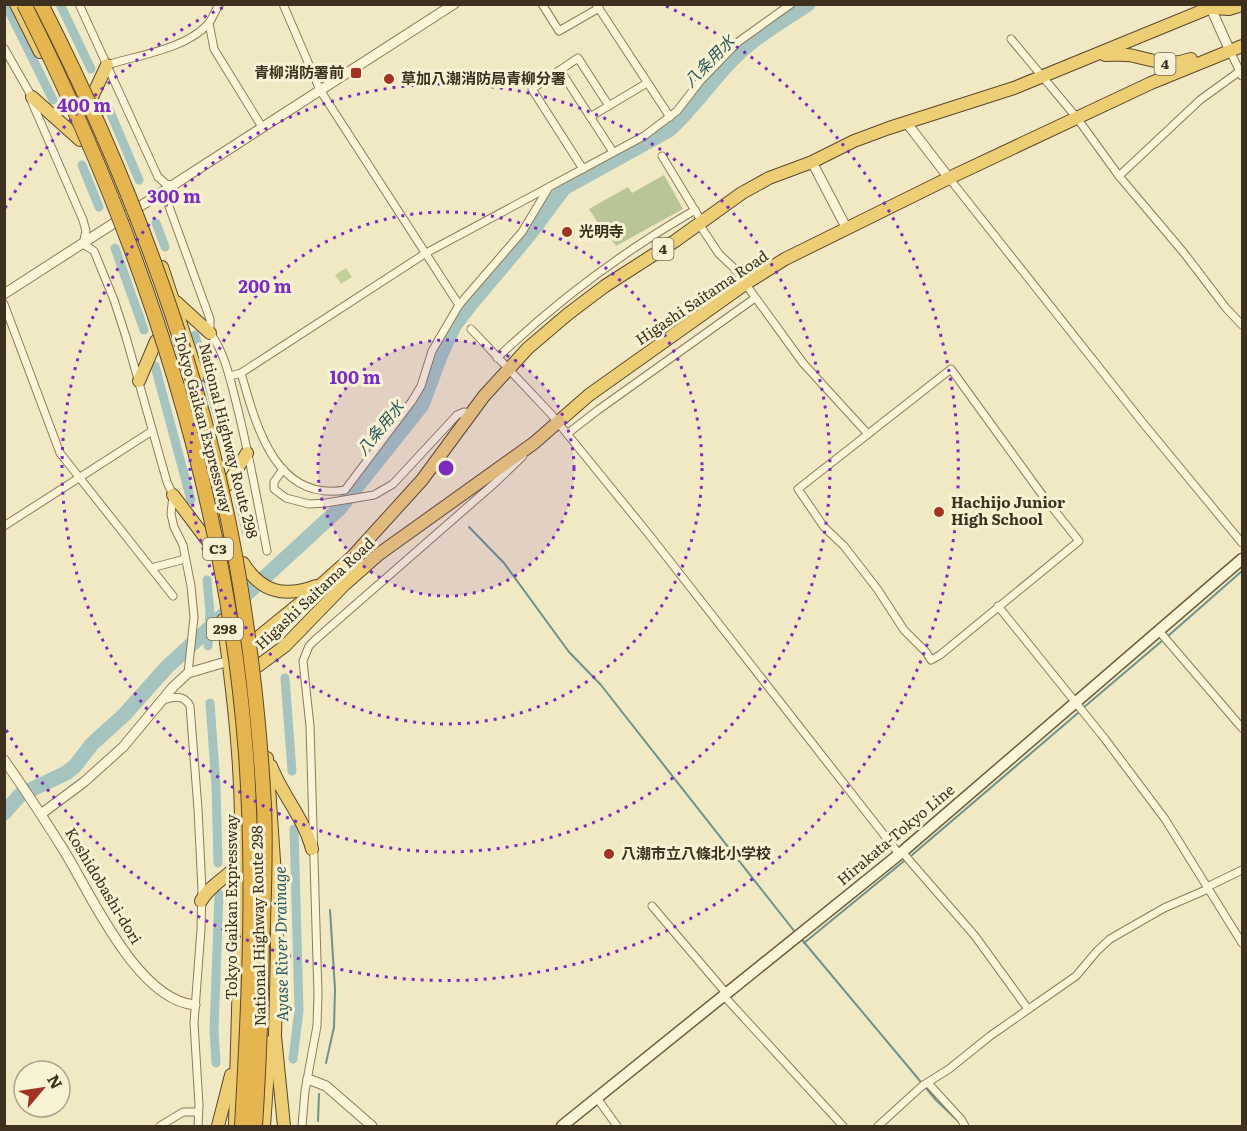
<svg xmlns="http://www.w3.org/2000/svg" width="1247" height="1131" viewBox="0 0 1247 1131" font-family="Literata,'Noto Sans JP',serif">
	<rect width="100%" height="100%" fill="#f1e9c4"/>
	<polygon fill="#c3d097" points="346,268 352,277 341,284 335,275"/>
	<polygon fill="#bac597" points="664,175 683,209 616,246 609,236 607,237 589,209 628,187 632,193"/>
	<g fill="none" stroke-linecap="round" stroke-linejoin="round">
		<g stroke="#6c938e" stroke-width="2">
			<polyline points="469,527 504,563 569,652 601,685 626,717 795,932"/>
			<polyline points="1168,636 1242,571"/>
			<polyline points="1083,708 1163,640"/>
			<polyline points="912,855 1078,713"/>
			<polyline points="803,941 936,1100 960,1123"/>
			<polyline points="804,943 904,861"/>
			<polyline points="326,1063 334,1027 335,989 330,910"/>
			<polyline points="318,1121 319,1094"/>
		</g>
		<g stroke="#a6c4bf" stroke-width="9">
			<polyline points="60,4 91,69"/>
			<polyline points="7,7 53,100"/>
			<polyline points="108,107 139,180"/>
			<polyline points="82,165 99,207"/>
			<polyline points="156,223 165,247"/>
			<polyline points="115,248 144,330"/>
			<polyline points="195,335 230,460"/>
			<polyline points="155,366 191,500"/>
			<polyline points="238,497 247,534"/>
			<polyline points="207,580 210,613 208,646"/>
			<polyline points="285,678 292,771"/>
			<polyline points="210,703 216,786 218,863"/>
			<polyline points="293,1059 299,1010 294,829"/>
			<polyline points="216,1063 214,1031 219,894"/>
		</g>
		<path stroke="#a6c4bf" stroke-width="15" d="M4 813 20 795 66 773 75 766 92 744 124 715 167 667 339 509 422 405 441 354 454 326 470 305 529 235 564 188 669 130C695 107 714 76 740 52 760 33 786 19 808 4"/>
		<g stroke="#8e7b59" stroke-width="9">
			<g id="minor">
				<path d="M79 4 158 177 166 184 174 185 167 195V201L210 319V333C225 352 231 383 237 406 249 454 258 503 267 551"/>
				<polyline points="283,4 320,90 459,305"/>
				<polyline points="542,4 559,31 599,8"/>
				<polyline points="596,4 670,117"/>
				<polyline points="209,23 214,49 262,127"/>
				<polyline points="1011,39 1077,118 1119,176"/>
				<polyline points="4,48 32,97 31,100 83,220 86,231 83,244 94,251 114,300 126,337 167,482 173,495 171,514 174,527 183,545 191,586 194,617 188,673"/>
				<polyline points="1230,51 1242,76"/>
				<path d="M107 65C138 55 186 49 208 24 213 19 214 11 220 4"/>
				<polyline points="560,70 613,152"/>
				<polyline points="1240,71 1200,100 1119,176 1184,253 1226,308 1242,325"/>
				<polyline points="590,117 647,83"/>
				<polyline points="662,156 702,222"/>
				<polyline points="583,169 532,89 578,58 609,106"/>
				<polyline points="949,178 1143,423 1242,543"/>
				<polyline points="699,224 719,254 734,268 803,363 867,433"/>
				<polyline points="4,304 60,453 151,568 185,559"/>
				<polyline points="471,329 551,414 651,537 899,854"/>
				<path d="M497 358C557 301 624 251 695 210"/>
				<polygon points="951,369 1043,496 1079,541 940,655 931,660 926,652 904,630 878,590 844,546 824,527 798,489"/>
				<path d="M241 373C256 425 275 502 345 490L412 401 421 386 432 351 459 305 522 232 549 187"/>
				<polyline points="230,376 241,373 426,253 644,136 677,111 701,80 738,42 791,4"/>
				<polyline points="567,434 598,410 755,298"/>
				<polyline points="283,469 274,482 274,489 286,498 309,504 326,503 374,495 393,484 457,415 464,412 471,413"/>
				<polyline points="4,526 152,431"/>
				<polyline points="151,568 173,596"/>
				<polyline points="998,606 1105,739 1165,819 1242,943"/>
				<polyline points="1159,631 1242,728"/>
				<path d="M163 700C174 697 184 694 190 706L198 809 202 890 201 929 194 1023 199 1105 198 1126"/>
				<polyline points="902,852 975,936 1028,1009"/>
				<polyline points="1207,887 1242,870"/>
				<polyline points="652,906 726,993"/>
				<polyline points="724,996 843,1126"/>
				<polyline points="928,1083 961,1119 965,1126"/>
				<polyline points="597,1098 617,1126"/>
				<polyline points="160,1126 183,1112 198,1112"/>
				<polyline points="302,1126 305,1091 317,1026 318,994 310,726 303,661 309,646 315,640 496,482 523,456"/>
				<polyline points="878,1126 922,1086 949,1069 990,1036 1076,976 1097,951 1110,939 1164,908 1208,889"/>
			</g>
		</g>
		<g stroke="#8e7b59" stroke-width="11">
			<g id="tertiary">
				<polyline points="1209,4 1230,51"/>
				<polyline points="906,122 949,178"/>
				<polyline points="812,162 847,229"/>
				<polyline points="4,294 454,4"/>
				<path d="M4 760C25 789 44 819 63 849 91 894 137 1000 195 1005"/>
				<polyline points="41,814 84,782 123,747 173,687 188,673 229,661"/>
				<polyline points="308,1079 326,1086 372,1126"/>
			</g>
		</g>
		<g stroke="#6f5c3c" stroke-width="13">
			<polyline id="secondary" points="562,1126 902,852 1242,559"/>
		</g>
		<g stroke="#5b482d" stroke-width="14">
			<g id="trunk">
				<polyline points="16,4 40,52"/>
				<polyline points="1212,8 1229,9 1242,5"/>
				<path d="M1105 55C1115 55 1124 54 1134 56 1155 61 1169 67 1191 59"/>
				<polyline points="32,97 80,140"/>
				<polyline points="92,97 107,65"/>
				<polyline points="162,267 198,376"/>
				<polyline points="176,302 210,333"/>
				<polyline points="139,381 156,341"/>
				<polyline points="227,485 247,453"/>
				<polyline points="173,495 210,544"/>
				<path d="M243 563C261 592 284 598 316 586"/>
				<path d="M223 620C232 685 240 750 241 816 242 919 237 1023 235 1126"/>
				<polyline points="229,661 304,600 352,557 422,480 484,396 528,348 568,314 605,286 675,241 742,193 769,178 812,162 854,141 889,128 1014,88 1219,4"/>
				<polyline points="229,661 258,666 285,646 344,585 379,554 534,443 589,395 745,284 785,259 949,178 1151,83 1242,46"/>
				<polyline points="267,758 276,890 277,951 275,1036 284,1126"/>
				<path d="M271 766C282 795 304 818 312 849"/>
				<path d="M201 901C211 883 230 877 241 860"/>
				<polyline points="218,1126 231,1075"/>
				<polyline points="264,1126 270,1042"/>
			</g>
		</g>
		<use href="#minor" stroke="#fbf5d8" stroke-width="7"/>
		<use href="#tertiary" stroke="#fbf5d8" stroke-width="9"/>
		<use href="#secondary" stroke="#fbf5d8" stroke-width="10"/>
		<use href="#trunk" stroke="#eece75" stroke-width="12"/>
		<g stroke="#5b482d" stroke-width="16" stroke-linecap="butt">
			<g id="motorway-bridge">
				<path d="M24 4C142 239 226 491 246 754 255 878 249 1003 242 1126"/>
				<path d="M41 4C125 169 193 347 230 529 248 620 259 713 264 806 266 853 264 900 262 946 261 1006 259 1066 255 1126"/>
			</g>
		</g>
		<use href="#motorway-bridge" stroke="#e5b650" stroke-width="14"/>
	</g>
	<circle cx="446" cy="468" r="128" fill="#7b2cbf" fill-opacity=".12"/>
	<g fill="none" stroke="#7b2cbf" stroke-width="3" stroke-dasharray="3 6">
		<circle cx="446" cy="468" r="128"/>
		<circle cx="446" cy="468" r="256"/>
		<circle cx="446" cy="468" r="384"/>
		<path d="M5 208A512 512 0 0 1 226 6M666 6A512 512 0 1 1 5 728"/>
	</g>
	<g fill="#a13325" stroke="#f8f2d5" stroke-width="2">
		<rect x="350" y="67" width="12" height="12" rx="3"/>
		<circle cx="389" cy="79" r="6"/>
		<circle cx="567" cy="232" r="6"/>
		<circle cx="939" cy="512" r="6"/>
		<circle cx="609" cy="854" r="6"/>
	</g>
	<g text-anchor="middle" stroke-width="6" stroke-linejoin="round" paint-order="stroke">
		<g fill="#f8f2d5" stroke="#756a55" stroke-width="1.5">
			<rect x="1154.5" y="53" width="21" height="22" rx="4.5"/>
			<rect x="652.5" y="238" width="21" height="22" rx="4.5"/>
			<rect x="203" y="538" width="30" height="22" rx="4.5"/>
			<rect x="207" y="618" width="36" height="22" rx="4.5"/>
		</g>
		<g font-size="14" font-weight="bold" fill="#3d301e">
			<text x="1165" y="69">4</text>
			<text x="663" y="254">4</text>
			<text x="218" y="554">C3</text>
			<text x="225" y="634">298</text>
		</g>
		<g font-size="15" font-weight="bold" fill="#3d301e" stroke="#f8f2d5" text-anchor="start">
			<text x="344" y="78" text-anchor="end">青柳消防署前</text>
			<text x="401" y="84">草加八潮消防局青柳分署</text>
			<text x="579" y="237">光明寺</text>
			<text x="951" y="508">Hachijo Junior<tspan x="951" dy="17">High School</tspan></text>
			<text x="621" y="859">八潮市立八條北小学校</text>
		</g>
		<g font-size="15" fill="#3d301e" stroke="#f8f2d5">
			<text transform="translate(702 298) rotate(-34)" y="5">Higashi Saitama Road</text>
			<text transform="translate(203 423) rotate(75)" y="5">Tokyo Gaikan Expressway</text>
			<text transform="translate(228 441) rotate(76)" y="5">National Highway Route 298</text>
			<text transform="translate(315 594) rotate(-43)" y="5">Higashi Saitama Road</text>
			<text transform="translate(896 835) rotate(-40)" y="5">Hirakata-Tokyo Line</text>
			<text transform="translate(103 886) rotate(59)" y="5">Koshidobashi-dori</text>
			<text transform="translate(232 907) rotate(-90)" y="5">Tokyo Gaikan Expressway</text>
			<text transform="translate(259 926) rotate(-91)" y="5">National Highway Route 298</text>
		</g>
		<g font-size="16" font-style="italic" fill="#2c5a5d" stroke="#f8f2d5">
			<text transform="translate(709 61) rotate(-46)" y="6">八条用水</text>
			<text transform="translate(380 428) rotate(-51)" y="6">八条用水</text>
			<text transform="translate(281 944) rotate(-91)" y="6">Ayase River Drainage</text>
		</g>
	</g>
	<circle cx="446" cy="468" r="9" fill="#7b2cbf" stroke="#f8f2d5" stroke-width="3"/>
	<g font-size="18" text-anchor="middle" font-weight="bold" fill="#7b2cbf" stroke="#f8f2d5" stroke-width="6" stroke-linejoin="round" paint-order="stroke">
		<text x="84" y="112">400 m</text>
		<text x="174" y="203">300 m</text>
		<text x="265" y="293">200 m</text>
		<text x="355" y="384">100 m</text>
	</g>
	<rect width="1247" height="1131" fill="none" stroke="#3d301e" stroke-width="12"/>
	<g transform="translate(42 1089) rotate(61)"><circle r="28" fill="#f8f2d5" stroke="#ada48c" stroke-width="1.5"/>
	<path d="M0-4.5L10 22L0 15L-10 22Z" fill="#a13325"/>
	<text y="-9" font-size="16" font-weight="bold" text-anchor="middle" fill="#3d301e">N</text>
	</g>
</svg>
